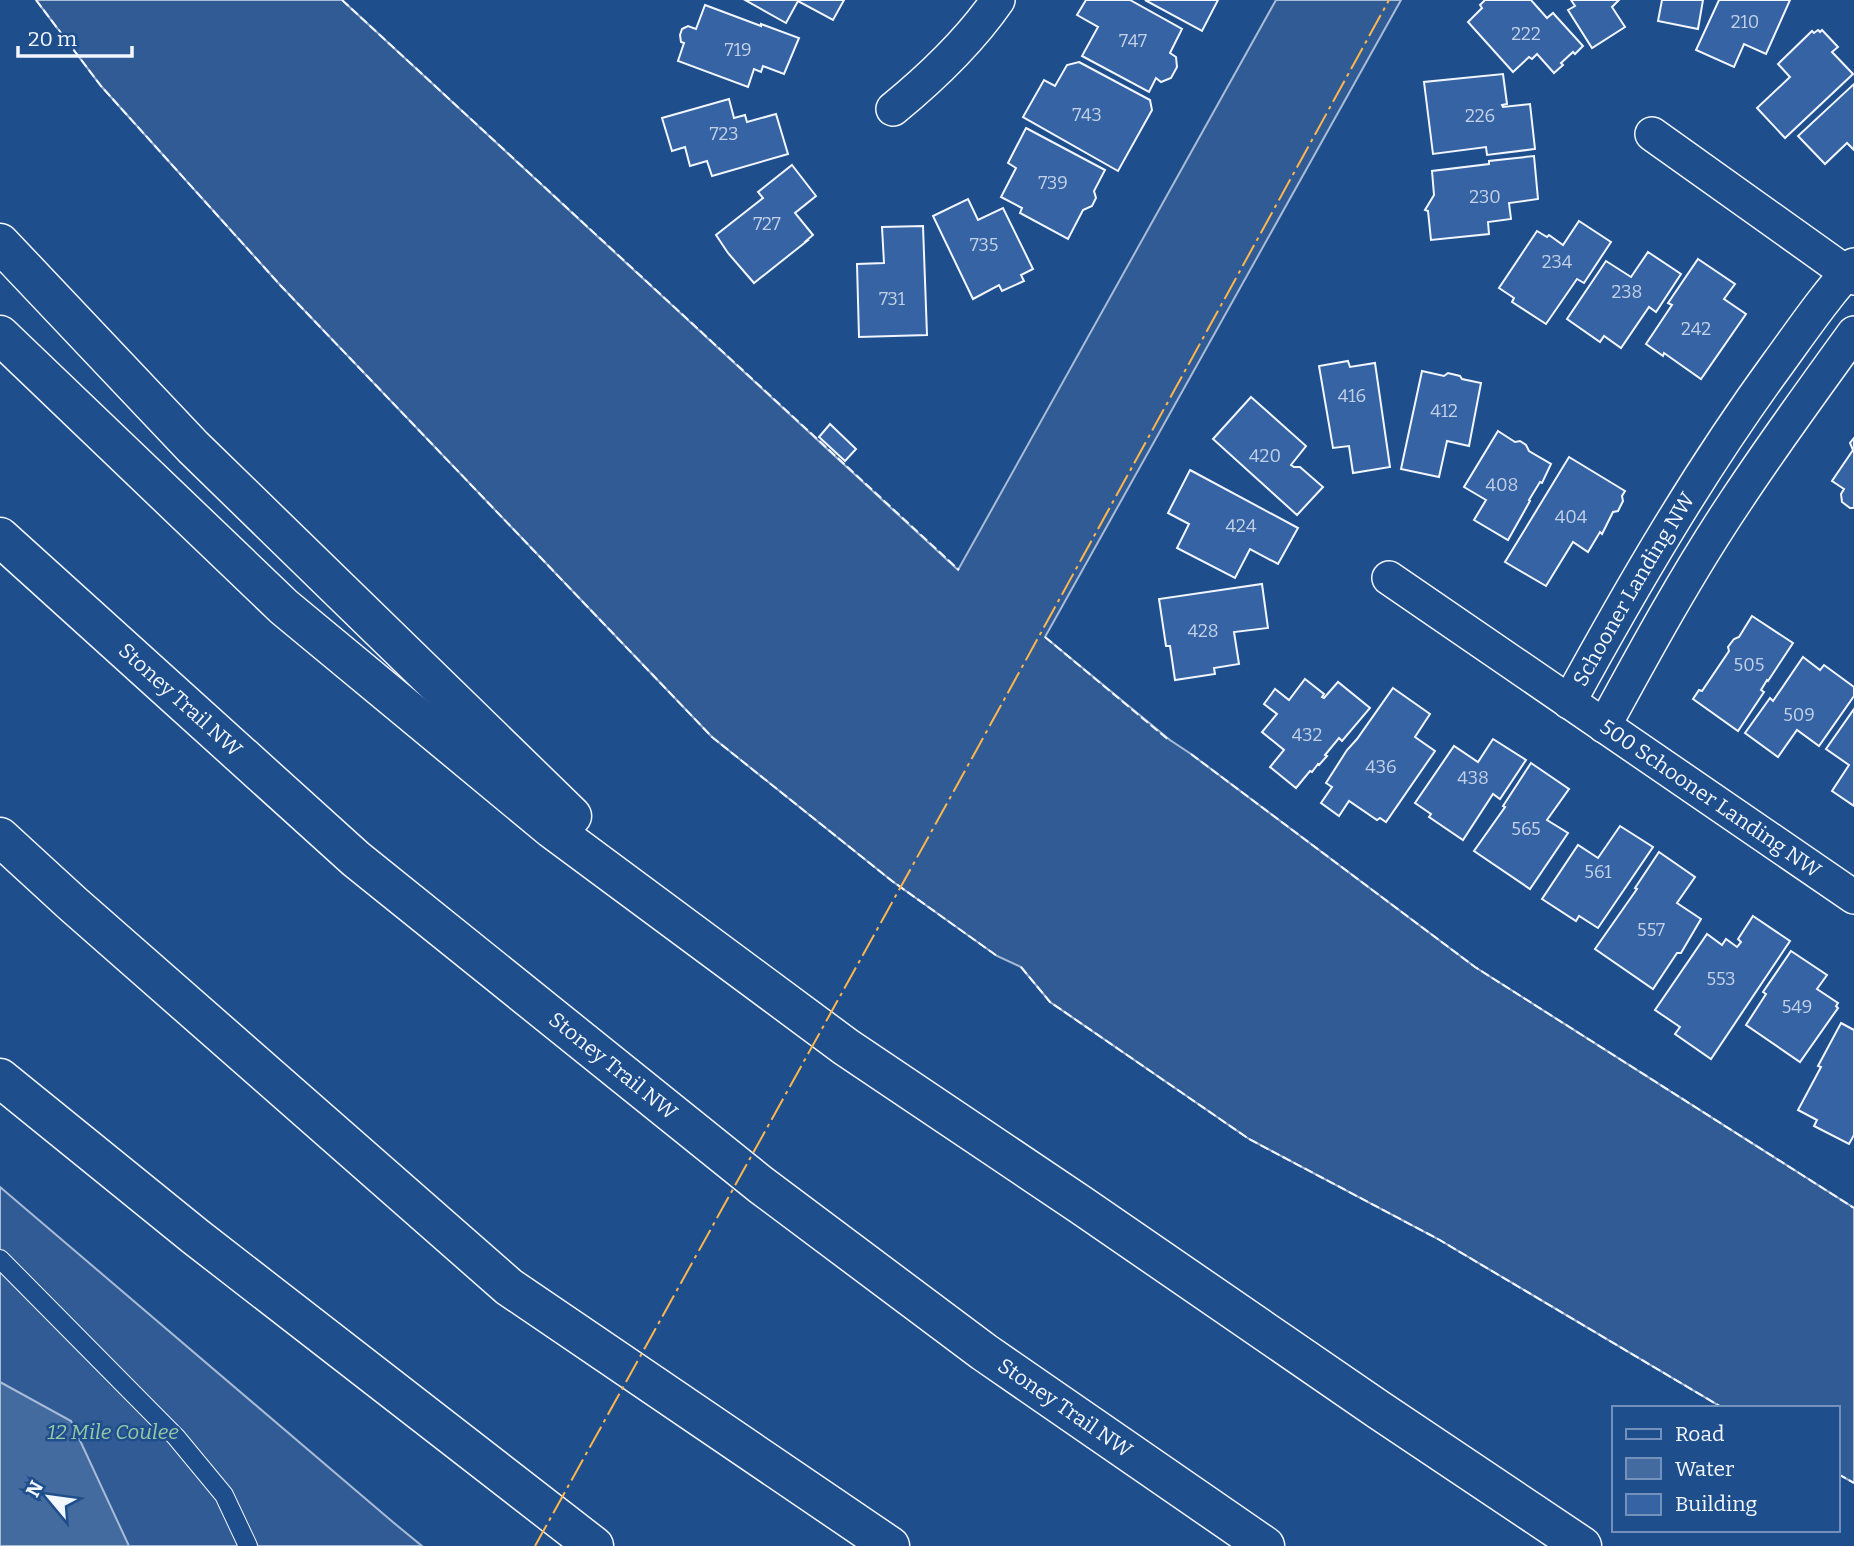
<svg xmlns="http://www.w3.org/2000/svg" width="1854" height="1546" viewBox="0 0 1854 1546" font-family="Bitter,serif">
	<rect width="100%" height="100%" fill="#1f4e8c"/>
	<g fill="#305b95" stroke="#a8bbd7" stroke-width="2">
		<polygon points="36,0 342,0 958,570 1276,0 1401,0 1045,637 1170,740 1191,754 1475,967 1854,1208 1854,1483 1838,1474 1838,1408 1723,1408 1438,1239 1249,1139 1050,1002 1021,967 997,956 892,881 712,737 281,286 101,86"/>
		<polygon points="0,1187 394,1523 422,1546 0,1546"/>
	</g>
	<polygon fill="#446ba0" stroke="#a8bbd7" stroke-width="2" points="0,1382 71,1421 129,1546 0,1546"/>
	<g fill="#3563a3" stroke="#f2f6ff" stroke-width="2">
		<polygon points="745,0 844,0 833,20 798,1 786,23"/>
		<polygon points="1086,0 1130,0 1182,29 1170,53 1176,57 1177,67 1171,78 1161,82 1156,78 1149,92 1082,56 1098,27 1077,15"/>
		<polygon points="1145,0 1218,0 1202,31"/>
		<polygon points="1485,0 1531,0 1547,18 1553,13 1583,46 1575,54 1573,52 1561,63 1563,65 1554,73 1537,54 1532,59 1529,57 1513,72 1468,22 1482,8 1480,5"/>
		<polygon points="1571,0 1619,0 1612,7 1625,27 1592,48 1568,10 1575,6"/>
		<polygon points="1662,0 1703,0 1698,29 1658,21"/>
		<polygon points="1719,0 1790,0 1766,54 1744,44 1734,67 1696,50"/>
		<polygon points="705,5 761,26 761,24 799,38 784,74 763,66 761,72 754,69 748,87 678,61 684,43 681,42 680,35 682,29 688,26 696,29"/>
		<polygon points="1818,30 1820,32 1822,30 1838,47 1832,52 1853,74 1785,138 1757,108 1790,77 1778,64 1812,31 1814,33"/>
		<polygon points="1079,62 1150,100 1152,110 1118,171 1023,117 1044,80 1055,86 1067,65"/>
		<polygon points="1503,74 1507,104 1502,105 1503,107 1530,104 1535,149 1487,155 1486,147 1433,154 1424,82"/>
		<polygon points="1854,84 1854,150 1847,143 1825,164 1798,136"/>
		<polygon points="729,99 734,118 745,115 747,122 776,114 788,154 712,176 707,161 690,166 685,147 672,151 662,118"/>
		<polygon points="1026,128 1105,170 1094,191 1096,198 1092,206 1083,210 1068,239 1020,213 1022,208 1001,197 1016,168 1008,163"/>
		<polygon points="1534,156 1538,199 1509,203 1511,219 1488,222 1489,234 1431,240 1428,211 1425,210 1434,195 1432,171 1489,164 1489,161"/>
		<polygon points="792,165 816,196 795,213 813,235 806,241 807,241 754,283 728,253 716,235 763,198 758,192"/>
		<polygon points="968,199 978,220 1003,208 1033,269 1021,275 1024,281 1002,291 999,285 973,299 933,216"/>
		<polygon points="1579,221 1611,242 1584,283 1577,279 1546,324 1512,302 1514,298 1499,288 1537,231 1547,237 1549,235 1563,245"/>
		<polygon points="923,226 927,335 859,337 857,264 884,263 882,227"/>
		<polygon points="1648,252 1681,274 1656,312 1649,307 1621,348 1604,336 1600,342 1567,319 1606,261 1631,277"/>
		<polygon points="1698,259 1735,284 1724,299 1746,314 1701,379 1664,353 1663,356 1646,344 1672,305 1668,303"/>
		<polygon points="1348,361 1350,367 1375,363 1390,467 1353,473 1349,446 1333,448 1319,366"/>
		<polygon points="1422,371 1444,376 1448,373 1460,376 1462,379 1481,383 1469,446 1447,441 1439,477 1401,469"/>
		<polygon points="1251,397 1306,446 1291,465 1294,467 1300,467 1323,487 1297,515 1213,439"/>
		<polygon points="830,424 856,449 845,461 819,437"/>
		<polygon points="1498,431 1515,442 1520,441 1526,445 1529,451 1551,464 1542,483 1540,482 1529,500 1530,501 1508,540 1474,520 1486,500 1464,487"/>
		<polygon points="1854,438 1854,508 1850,508 1842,502 1841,494 1844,489 1832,481 1853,450 1850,443"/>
		<polygon points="1569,457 1625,491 1622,496 1623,501 1618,511 1613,512 1602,534 1600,532 1588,552 1573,542 1546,586 1505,562"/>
		<polygon points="1190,470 1298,528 1278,564 1250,549 1235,578 1177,548 1189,524 1168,513"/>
		<polygon points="1262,584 1268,628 1234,632 1239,664 1214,668 1215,674 1175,680 1170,646 1166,646 1159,599"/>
		<polygon points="1752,616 1793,643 1768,681 1767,680 1761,690 1764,692 1738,731 1693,699 1699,690 1702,691 1729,651 1728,647 1734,639 1739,637"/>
		<polygon points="1803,657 1820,670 1824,665 1854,687 1854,696 1819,746 1797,730 1778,757 1745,733 1770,698 1773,701"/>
		<polygon points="1305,679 1324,694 1322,697 1324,698 1338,682 1370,708 1342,741 1339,738 1325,755 1327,756 1319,765 1318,764 1312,772 1310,771 1296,788 1270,767 1284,750 1262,732 1277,714 1264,704 1275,689 1289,700"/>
		<polygon points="1393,688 1430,714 1415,737 1435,751 1386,822 1380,818 1377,820 1349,801 1339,816 1321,803 1332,787 1326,783 1347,750 1357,739"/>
		<polygon points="1854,709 1854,806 1832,791 1849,765 1826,749"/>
		<polygon points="1493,739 1526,760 1500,799 1493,794 1463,840 1429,817 1431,814 1415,803 1454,746 1478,762"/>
		<polygon points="1531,763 1569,789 1547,820 1568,833 1530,889 1474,851 1505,807 1503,806"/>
		<polygon points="1620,826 1653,847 1598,928 1579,916 1576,921 1542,899 1578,845 1598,858"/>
		<polygon points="1659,852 1695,877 1677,903 1701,919 1681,953 1677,953 1653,989 1595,949 1637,889 1635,888"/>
		<polygon points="1753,916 1790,941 1711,1059 1675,1034 1680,1027 1655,1010 1707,934 1722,945 1726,939 1737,947 1741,942 1738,939"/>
		<polygon points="1791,951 1827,975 1817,989 1838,1003 1836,1006 1838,1008 1800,1062 1746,1025 1766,994 1763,992"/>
		<polygon points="1841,1023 1854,1030 1854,1135 1849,1144 1814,1126 1817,1120 1798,1110 1821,1067 1818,1066"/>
	</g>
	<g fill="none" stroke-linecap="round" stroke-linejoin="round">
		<g stroke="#f2f6ff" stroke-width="20">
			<polyline id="service" points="0,1259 176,1437 224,1495 248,1546"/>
		</g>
		<g stroke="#f2f6ff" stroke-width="36">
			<g id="minor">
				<path d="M893 109C932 77 969 42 998 0"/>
				<polyline points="1652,134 1854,278"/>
				<path id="s1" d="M1389 578 1854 897"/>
				<path id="s2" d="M1569 702C1633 585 1700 470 1779 362 1803 329 1826 295 1854 265"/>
				<path d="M1604 726C1646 649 1688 572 1737 499 1774 443 1814 388 1854 333"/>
			</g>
		</g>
		<g stroke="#f2f6ff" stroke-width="41">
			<g id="motorway">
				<polyline points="0,243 193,447 572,816"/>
				<polyline points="0,335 284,607 552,829 846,1047 1081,1205 1379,1410 1582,1546"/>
				<path id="s3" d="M0 537 356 859 761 1185 984 1352 1265 1546"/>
				<polyline points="0,837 73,904 509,1287 890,1546"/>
				<polyline points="0,1078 196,1237 594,1546"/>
			</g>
		</g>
		<use href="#service" stroke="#1f4e8c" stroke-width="18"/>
		<use href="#minor" stroke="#1f4e8c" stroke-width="33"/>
		<use href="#motorway" stroke="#1f4e8c" stroke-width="38"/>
		<g stroke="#f2f6ff" stroke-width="2" stroke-dasharray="9 3.5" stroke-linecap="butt">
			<polyline points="36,0 101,86 281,286 712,737 892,881 997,956"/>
			<polyline points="342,0 959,570"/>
			<polyline points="1045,637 1170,741"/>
			<polyline points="1191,754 1475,967 1854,1208"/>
			<polyline points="1021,967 1050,1002 1249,1139 1438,1239 1723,1408"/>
			<polyline points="1838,1474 1854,1483"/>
		</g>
		<polyline stroke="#ffb74d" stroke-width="2" stroke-dasharray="24 5 3.5 5" stroke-linecap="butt" points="535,1546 950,798 1389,0"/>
	</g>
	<g text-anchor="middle" stroke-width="5" stroke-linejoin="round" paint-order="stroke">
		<g font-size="18" fill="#c3d1e8">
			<text x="1745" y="28">210</text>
			<text x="1526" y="40">222</text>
			<text x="1133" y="47">747</text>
			<text x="738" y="56">719</text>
			<text x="1087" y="121">743</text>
			<text x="1480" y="122">226</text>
			<text x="724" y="140">723</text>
			<text x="1053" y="189">739</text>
			<text x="1485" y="203">230</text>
			<text x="767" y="230">727</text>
			<text x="984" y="251">735</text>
			<text x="1557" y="268">234</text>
			<text x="1627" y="298">238</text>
			<text x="892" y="305">731</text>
			<text x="1696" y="335">242</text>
			<text x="1352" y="402">416</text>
			<text x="1444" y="417">412</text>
			<text x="1265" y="462">420</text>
			<text x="1502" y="491">408</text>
			<text x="1571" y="523">404</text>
			<text x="1241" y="532">424</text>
			<text x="1203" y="637">428</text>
			<text x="1749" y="671">505</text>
			<text x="1799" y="721">509</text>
			<text x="1307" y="741">432</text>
			<text x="1381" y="773">436</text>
			<text x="1473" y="784">438</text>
			<text x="1526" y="835">565</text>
			<text x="1598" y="878">561</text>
			<text x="1651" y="936">557</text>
			<text x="1721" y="985">553</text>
			<text x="1797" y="1013">549</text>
		</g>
		<g font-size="21" fill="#f2f6ff" stroke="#1f4e8c">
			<text dy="7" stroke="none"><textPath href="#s2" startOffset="130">Schooner Landing NW</textPath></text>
			<text dy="7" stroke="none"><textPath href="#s3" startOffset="243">Stoney Trail NW</textPath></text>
			<text dy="7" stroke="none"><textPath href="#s1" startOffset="390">500 Schooner Landing NW</textPath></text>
			<text dy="7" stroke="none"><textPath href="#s3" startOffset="810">Stoney Trail NW</textPath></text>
			<text dy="7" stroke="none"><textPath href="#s3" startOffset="1377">Stoney Trail NW</textPath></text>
		</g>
		<g font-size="21" font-style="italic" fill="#97c8a6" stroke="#1f4e8c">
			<text x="113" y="1439">12 Mile Coulee</text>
		</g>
	</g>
	<rect x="1612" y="1406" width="228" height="126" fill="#1f4e8c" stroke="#7391ba" stroke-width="2"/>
	<rect x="1626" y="1429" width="35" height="10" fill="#1f4e8c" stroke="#7391ba" stroke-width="2"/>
	<text x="1675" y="1441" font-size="21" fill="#f2f6ff">Road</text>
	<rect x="1626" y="1458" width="35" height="21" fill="#446ba0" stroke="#7391ba" stroke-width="2"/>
	<text x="1675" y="1476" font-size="21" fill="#f2f6ff">Water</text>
	<rect x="1626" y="1494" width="35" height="21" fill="#3563a3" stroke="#7391ba" stroke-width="2"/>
	<text x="1675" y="1511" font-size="21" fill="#f2f6ff">Building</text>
	<g transform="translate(49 1497) rotate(299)" stroke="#1f4e8c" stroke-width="5" paint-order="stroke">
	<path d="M0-5L12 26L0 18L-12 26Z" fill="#f2f6ff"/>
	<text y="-10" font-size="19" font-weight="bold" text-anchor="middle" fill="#f2f6ff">N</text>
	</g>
	<path d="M18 46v10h114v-10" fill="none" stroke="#f2f6ff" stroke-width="3.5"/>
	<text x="28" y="46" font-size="21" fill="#f2f6ff" stroke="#1f4e8c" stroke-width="5" paint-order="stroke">20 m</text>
</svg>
